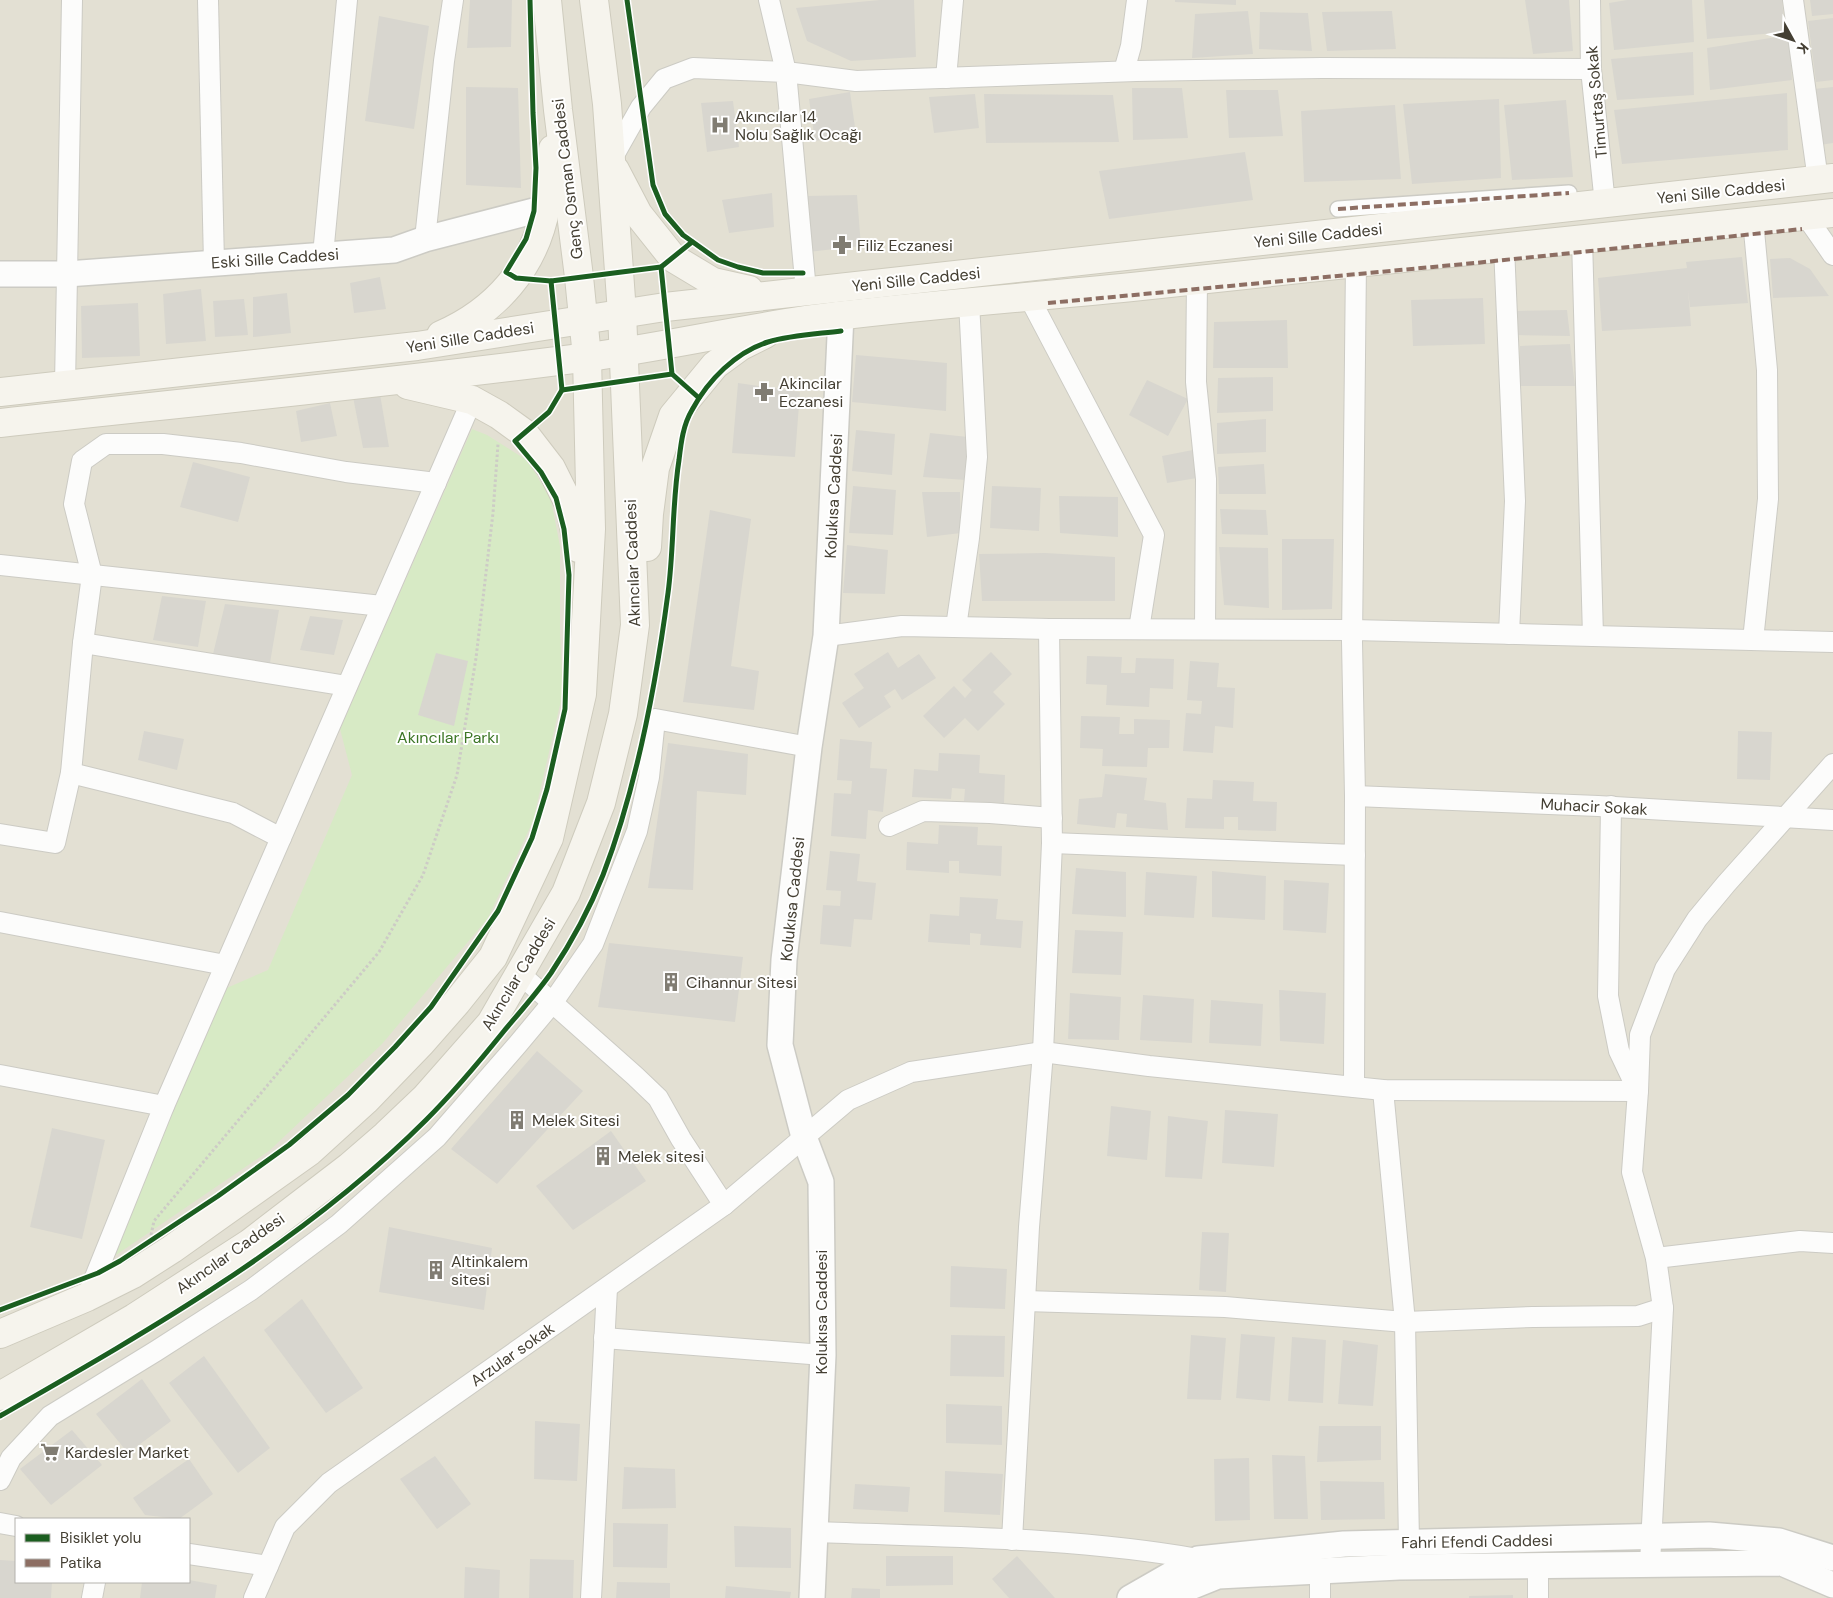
<svg xmlns="http://www.w3.org/2000/svg" width="1833" height="1598" viewBox="0 0 1833 1598" font-family="'DM Sans',sans-serif">
	<rect width="100%" height="100%" fill="#eeede6"/>
	<path fill="#e3e0d3" fill-rule="evenodd" d="M0 0H1833V1598H0ZM16 1519H189V1582H16Z"/>
	<polygon fill="#d7eac5" points="472,429 487,435 528,461 551,500 560,546 560,632 563,692 533,821 488,918 382,1044 269,1151 116,1255 111,1256 222,990 268,970 352,775 340,729"/>
	<g fill="#d8d6cf">
		<polygon points="470,0 512,0 511,47 467,48"/>
		<polygon points="880,0 914,0 916,57 851,61 807,41 796,8"/>
		<polygon points="1175,0 1236,0 1236,5 1175,2"/>
		<polygon points="1525,0 1569,0 1573,51 1533,54"/>
		<polygon points="1627,0 1692,0 1694,42 1614,50 1609,3"/>
		<polygon points="1704,0 1782,0 1785,32 1707,39"/>
		<polygon points="1810,0 1833,0 1833,14 1812,16"/>
		<polygon points="1248,11 1253,54 1192,58 1195,14"/>
		<polygon points="1392,11 1396,49 1327,51 1322,12"/>
		<polygon points="1260,12 1308,13 1312,51 1259,49"/>
		<polygon points="379,16 429,26 414,129 365,121"/>
		<polygon points="1833,18 1833,80 1816,82 1808,21"/>
		<polygon points="1789,35 1792,80 1710,90 1707,48"/>
		<polygon points="1693,52 1694,95 1617,100 1611,59"/>
		<polygon points="466,87 518,88 521,188 466,185"/>
		<polygon points="1833,87 1833,143 1820,145 1814,89"/>
		<polygon points="1132,88 1182,88 1188,138 1133,140"/>
		<polygon points="1226,90 1278,90 1283,136 1229,138"/>
		<polygon points="850,92 856,134 815,141 809,99"/>
		<polygon points="1787,93 1788,150 1622,164 1614,110"/>
		<polygon points="975,94 979,128 934,133 929,97"/>
		<polygon points="984,94 1113,95 1119,142 986,143"/>
		<polygon points="1499,99 1501,178 1412,184 1403,104"/>
		<polygon points="1566,100 1573,177 1512,180 1504,105"/>
		<polygon points="733,101 739,147 707,152 701,103"/>
		<polygon points="1395,105 1401,179 1304,182 1301,111"/>
		<polygon points="1245,152 1253,200 1109,219 1099,171"/>
		<polygon points="772,193 774,227 729,233 722,200"/>
		<polygon points="857,195 861,246 808,252 806,196"/>
		<polygon points="1742,257 1748,303 1690,307 1688,290 1691,326 1602,331 1598,278 1687,268 1686,262"/>
		<polygon points="1790,258 1810,269 1829,296 1773,298 1770,259"/>
		<polygon points="380,277 386,309 354,313 350,283"/>
		<polygon points="201,289 206,341 166,344 163,294"/>
		<polygon points="287,293 291,333 253,337 253,297"/>
		<polygon points="1483,298 1485,344 1413,346 1411,300"/>
		<polygon points="244,299 248,335 215,337 213,301"/>
		<polygon points="138,303 140,356 82,358 81,306"/>
		<polygon points="1567,310 1570,336 1514,335 1514,311"/>
		<polygon points="1287,320 1288,368 1213,368 1214,322"/>
		<polygon points="1570,344 1575,386 1520,386 1520,346"/>
		<polygon points="856,355 947,363 946,411 852,402"/>
		<polygon points="1273,377 1273,411 1217,413 1218,378"/>
		<polygon points="1147,380 1188,399 1168,436 1129,415"/>
		<polygon points="738,383 800,392 795,457 732,453"/>
		<polygon points="380,394 389,447 363,448 353,397"/>
		<polygon points="330,403 337,436 301,442 296,411"/>
		<polygon points="1266,419 1266,452 1217,454 1217,423"/>
		<polygon points="856,430 895,434 892,475 852,471"/>
		<polygon points="930,433 968,437 966,480 923,477"/>
		<polygon points="1198,449 1203,477 1167,483 1162,456"/>
		<polygon points="193,462 250,477 238,522 180,507"/>
		<polygon points="1264,464 1266,494 1219,494 1218,467"/>
		<polygon points="853,486 896,490 893,535 849,533"/>
		<polygon points="992,486 1041,488 1039,531 990,528"/>
		<polygon points="922,492 960,492 961,533 927,537"/>
		<polygon points="1059,496 1118,497 1118,537 1060,533"/>
		<polygon points="1220,509 1266,510 1268,535 1222,534"/>
		<polygon points="710,510 751,519 731,666 759,671 754,710 683,702"/>
		<polygon points="1282,539 1334,539 1332,609 1282,610"/>
		<polygon points="847,545 888,550 885,594 843,593"/>
		<polygon points="1219,547 1268,548 1269,608 1224,605"/>
		<polygon points="1045,553 1115,557 1115,601 982,601 979,554"/>
		<polygon points="162,596 206,601 198,647 153,640"/>
		<polygon points="225,604 279,610 270,663 213,654"/>
		<polygon points="310,616 343,620 334,655 300,650"/>
		<polygon points="888,652 898,668 919,654 936,678 902,700 895,689 884,696 891,707 859,728 842,703 864,688 854,674"/>
		<polygon points="991,652 1012,674 993,692 1005,704 978,731 965,718 944,738 923,716 954,686 965,698 972,690 962,680"/>
		<polygon points="436,653 468,661 454,726 418,715"/>
		<polygon points="1087,656 1122,657 1121,673 1135,673 1136,658 1174,659 1173,689 1150,688 1149,707 1106,705 1107,685 1086,684"/>
		<polygon points="1190,661 1219,663 1217,687 1235,688 1233,728 1215,726 1213,753 1183,751 1186,713 1201,714 1202,701 1187,700"/>
		<polygon points="1081,716 1120,717 1119,734 1134,734 1134,719 1170,720 1169,748 1148,748 1147,767 1102,766 1103,749 1080,748"/>
		<polygon points="144,731 184,739 177,770 138,760"/>
		<polygon points="1738,731 1772,732 1770,780 1737,779"/>
		<polygon points="840,739 872,742 870,768 887,769 883,812 868,810 866,839 831,836 834,793 851,794 852,781 837,780"/>
		<polygon points="668,743 748,754 746,795 697,791 693,890 648,888"/>
		<polygon points="939,753 980,755 979,773 1005,775 1004,803 964,801 965,789 952,788 951,799 912,797 914,769 938,771"/>
		<polygon points="1105,774 1147,778 1144,800 1166,803 1168,830 1126,827 1127,814 1117,813 1115,828 1077,824 1079,799 1102,797"/>
		<polygon points="1213,780 1254,782 1253,801 1277,802 1276,831 1238,830 1238,817 1224,817 1224,829 1185,828 1187,798 1212,799"/>
		<polygon points="939,825 978,827 977,845 1002,846 1001,876 959,873 959,861 949,861 949,873 906,870 907,842 938,844"/>
		<polygon points="830,851 860,854 857,881 876,883 872,920 854,919 851,947 820,944 823,905 840,906 841,891 826,890"/>
		<polygon points="1076,868 1126,872 1126,917 1072,914"/>
		<polygon points="1212,871 1266,876 1265,920 1212,917"/>
		<polygon points="1146,872 1197,876 1194,918 1144,915"/>
		<polygon points="1284,880 1329,883 1326,933 1283,930"/>
		<polygon points="960,897 998,899 996,919 1023,921 1021,948 980,945 981,934 970,933 970,945 928,942 930,914 959,916"/>
		<polygon points="1075,930 1123,932 1121,975 1072,973"/>
		<polygon points="609,943 743,957 735,1022 598,1007"/>
		<polygon points="1279,990 1326,993 1324,1044 1280,1041"/>
		<polygon points="1070,993 1121,997 1119,1040 1068,1039"/>
		<polygon points="1143,995 1194,999 1192,1043 1140,1040"/>
		<polygon points="1211,1000 1263,1004 1261,1046 1209,1043"/>
		<polygon points="537,1051 583,1091 497,1184 451,1149"/>
		<polygon points="1111,1106 1151,1111 1147,1160 1107,1156"/>
		<polygon points="1225,1110 1278,1114 1274,1167 1222,1163"/>
		<polygon points="1168,1116 1208,1121 1202,1179 1165,1177"/>
		<polygon points="52,1128 105,1140 82,1239 30,1227"/>
		<polygon points="611,1131 646,1181 573,1230 536,1186"/>
		<polygon points="389,1227 492,1248 484,1310 379,1292"/>
		<polygon points="1202,1232 1229,1233 1226,1292 1199,1290"/>
		<polygon points="951,1266 1007,1269 1005,1309 950,1307"/>
		<polygon points="302,1299 363,1388 326,1413 264,1330"/>
		<polygon points="1241,1334 1275,1337 1270,1401 1236,1398"/>
		<polygon points="951,1335 1005,1336 1004,1377 950,1376"/>
		<polygon points="1191,1335 1226,1338 1221,1400 1187,1399"/>
		<polygon points="1292,1337 1326,1340 1323,1403 1288,1401"/>
		<polygon points="1343,1340 1378,1345 1373,1406 1338,1404"/>
		<polygon points="204,1356 270,1448 238,1473 169,1383"/>
		<polygon points="142,1379 171,1421 128,1453 96,1414"/>
		<polygon points="946,1404 1002,1406 1002,1445 946,1443"/>
		<polygon points="535,1421 580,1424 577,1481 534,1479"/>
		<polygon points="1319,1426 1381,1426 1381,1460 1317,1462"/>
		<polygon points="72,1430 102,1465 51,1505 20,1469"/>
		<polygon points="1272,1455 1305,1456 1308,1519 1274,1519"/>
		<polygon points="435,1456 471,1504 437,1529 400,1479"/>
		<polygon points="1249,1458 1250,1520 1215,1521 1214,1459"/>
		<polygon points="189,1459 213,1494 179,1519 145,1515 133,1498"/>
		<polygon points="624,1467 675,1469 676,1508 622,1509"/>
		<polygon points="945,1471 1003,1474 1000,1515 944,1512"/>
		<polygon points="1320,1481 1384,1482 1385,1519 1321,1520"/>
		<polygon points="855,1484 910,1487 908,1512 853,1509"/>
		<polygon points="613,1523 668,1524 667,1568 613,1567"/>
		<polygon points="734,1526 791,1528 791,1568 735,1567"/>
		<polygon points="886,1556 953,1556 953,1585 886,1586"/>
		<polygon points="1017,1556 1055,1598 1009,1598 992,1579"/>
		<polygon points="530,1559 574,1560 573,1598 529,1598"/>
		<polygon points="0,1560 16,1561 16,1582 52,1582 51,1598 0,1598"/>
		<polygon points="465,1567 500,1570 499,1598 464,1598"/>
		<polygon points="189,1580 217,1585 215,1598 140,1598 142,1582 189,1582"/>
		<polygon points="617,1582 670,1583 670,1598 616,1598"/>
		<polygon points="726,1586 791,1592 790,1598 725,1598"/>
		<polygon points="852,1588 880,1589 880,1598 851,1598"/>
		<polygon points="1513,1595 1513,1598 1469,1598 1469,1596"/>
	</g>
	<g fill="none" stroke-linecap="round" stroke-linejoin="round">
		<g stroke="#cccbc4" stroke-width="18">
			<polyline id="pedestrian" points="1338,209 1569,193"/>
		</g>
		<g stroke="#cccbc4" stroke-width="22">
			<g id="minor">
				<polyline points="208,0 214,263"/>
				<polyline points="769,0 786,72 856,81 1136,71 1322,68 1591,69"/>
				<polyline points="1590,0 1591,69 1605,204"/>
				<polyline points="1793,0 1818,180"/>
				<polyline points="1124,71 1131,46 1137,0"/>
				<polyline points="946,78 953,0"/>
				<polyline points="610,162 641,107 664,79 693,68 786,72 806,291"/>
				<polyline points="1806,216 1833,255"/>
				<polyline points="1753,220 1767,370 1768,499 1753,640"/>
				<polyline points="425,239 444,61 453,0"/>
				<polyline points="1582,239 1593,636"/>
				<polyline points="1504,247 1515,501 1509,634"/>
				<polyline points="323,255 347,0"/>
				<polyline points="1197,280 1196,382 1206,479 1205,629"/>
				<polyline points="1029,297 1154,535 1139,629"/>
				<polyline points="65,385 72,0"/>
				<polyline points="0,565 382,606"/>
				<polyline points="956,627 969,538 977,457 969,302"/>
				<polyline points="826,636 902,626 1049,629 1353,630 1833,642"/>
				<polyline points="83,643 347,686"/>
				<polyline points="71,773 233,813 281,838"/>
				<polyline points="1355,796 1598,806 1833,820"/>
				<polyline points="1611,806 1608,996 1619,1051 1638,1091 1632,1172 1656,1258 1663,1308 1650,1564"/>
				<polyline points="889,826 923,811 990,813 1052,818"/>
				<polyline points="0,834 55,843 71,773 83,643 92,575 74,504 82,461 106,444 163,444 241,453 346,472 436,483"/>
				<polyline points="1052,843 1355,855"/>
				<polyline points="0,922 225,965"/>
				<polyline points="520,974 635,1076 658,1098 681,1139 724,1205"/>
				<polyline points="0,1075 164,1106"/>
				<polyline points="1354,1087 1355,796 1352,641 1356,262"/>
				<polyline points="1383,1090 1405,1322 1409,1542"/>
				<polyline points="1656,1258 1800,1241 1833,1243"/>
				<polyline points="87,1297 164,1106 472,400"/>
				<polyline points="1025,1301 1225,1307 1405,1322 1533,1317 1638,1316 1663,1308"/>
				<polyline points="604,1338 823,1355"/>
				<polyline points="0,1480 11,1458 50,1416 156,1351 251,1290 339,1224 437,1137 518,1044 553,1002 593,944 637,831 649,777 655,719 809,747"/>
				<polyline points="0,1523 16,1526"/>
				<path d="M816 1532C942 1537 1073 1537 1198 1559"/>
				<polyline points="1012,1540 1029,1227 1043,1052 1052,843 1049,629"/>
				<polyline points="189,1554 268,1566"/>
				<polyline points="1538,1565 1538,1598"/>
				<polyline points="1320,1571 1320,1598"/>
				<polyline points="92,1598 95,1582"/>
				<polyline points="254,1598 285,1527 329,1483 724,1205 848,1100 911,1072 1043,1052 1149,1066 1383,1090 1638,1091 1640,1035 1665,969 1697,919 1726,884 1833,764"/>
				<polyline points="591,1598 607,1288"/>
			</g>
		</g>
		<g stroke="#cccbc4" stroke-width="28">
			<g id="tertiary">
				<polyline points="0,274 67,274 394,250 425,239 545,208"/>
				<polyline points="812,1598 823,1355 821,1182 804,1137 780,1045 784,960 809,747 826,636 841,315"/>
				<polyline points="1130,1598 1198,1559 1344,1544 1709,1535 1779,1541 1833,1558"/>
				<polyline points="1163,1598 1218,1576 1399,1567 1782,1563 1833,1585"/>
			</g>
		</g>
		<g stroke="#cecbbd" stroke-width="30">
			<g id="secondary">
				<polyline points="615,170 638,214 673,258 713,282 749,290"/>
				<path d="M441 335C496 311 535 267 546 206 549 187 551 168 553 149"/>
				<polyline points="408,385 472,400 499,415 524,433 551,468 570,506 578,548"/>
				<polyline points="0,392 417,346 665,307 1833,178"/>
				<path d="M0 423C194 402 388 383 581 358 667 347 751 326 837 316 935 304 1034 297 1132 287 1366 262 1599 237 1833 213"/>
				<polyline points="647,547 649,514 655,468 673,416 715,365 741,346 765,334"/>
				<polyline points="0,1334 87,1297 133,1274 172,1249 310,1151 365,1101 421,1043 457,1002 493,957 549,838 582,694 591,529 587,357 579,277 558,110 547,0"/>
				<polyline points="0,1396 134,1318 250,1243 349,1167 386,1135 425,1098 491,1023 566,893 601,803 623,714 635,625 622,313 607,104 594,0"/>
			</g>
		</g>
		<polyline stroke="#cdcbc6" stroke-width="3" stroke-dasharray="2.5 2.5" stroke-linecap="butt" points="151,1235 154,1221 379,952 423,875 457,775 476,658 493,513 498,444"/>
		<use href="#pedestrian" stroke="#fcfcfb" stroke-width="15"/>
		<use href="#minor" stroke="#fcfcfb" stroke-width="20"/>
		<use href="#tertiary" stroke="#fcfcfb" stroke-width="25"/>
		<use href="#secondary" stroke="#f6f4ed" stroke-width="28"/>
		<g stroke="#8d6e63" stroke-width="4" stroke-dasharray="8 4" stroke-linecap="butt">
			<polyline points="1338,209 1569,193"/>
			<polyline points="1048,303 1475,263 1802,229"/>
		</g>
		<g stroke="#fff" stroke-width="8">
			<g id="cycleway">
				<polyline points="530,0 533,113 536,168 534,211 526,239 506,272 516,278 551,281 661,267 692,242"/>
				<polyline points="627,0 653,185 665,214 683,235 718,260 738,267 763,273 803,273"/>
				<polyline points="661,267 672,374 699,398"/>
				<polyline points="562,390 672,374"/>
				<polyline points="0,1310 98,1273 120,1261 218,1196 289,1145 348,1095 395,1047 431,1007 498,911 532,838 547,789 565,709 569,575 564,529 556,498 541,472 515,441 549,412 562,390 551,281"/>
				<path d="M0 1416C150 1330 303 1243 426 1120 454 1092 479 1062 504 1031 520 1012 537 993 551 973 571 943 590 908 603 875 636 789 656 684 668 593 674 549 672 504 679 460 681 443 683 425 692 410 708 380 736 352 768 342 791 335 817 334 841 331"/>
			</g>
		</g>
		<use href="#cycleway" stroke="#1b5e20" stroke-width="5"/>
	</g>
	<defs>
		<g id="hospital-bare" transform="scale(1.5)"><path d="M-5-5h3v3.5h4V-5h3V5h-3V1.5h-4V5h-3Z" fill="#807c72" stroke="#fff" stroke-width="2.5" paint-order="stroke"/></g>
		<g id="pharmacy-bare" transform="scale(1.5)"><path d="M-2-6h4v4h4v4h-4v4h-4v-4h-4v-4h4Z" fill="#807c72" stroke="#fff" stroke-width="2.5" paint-order="stroke"/></g>
		<g id="building-bare" transform="scale(1.5)"><path d="M-4-6H4V6H1V3H-1V6H-4ZM-2.5-4.3h1.7v1.8h-1.7ZM.8-4.3h1.7v1.8H.8ZM-2.5-1h1.7V.8h-1.7ZM.8-1h1.7V.8H.8Z" fill="#807c72" stroke="#fff" stroke-width="2.5" paint-order="stroke"/></g>
		<g id="supermarket-bare" transform="scale(1.5)"><path d="M-6-5.5h2.5l.6 2H6L4.5 2H-2.5L-4.4-4H-6ZM-1.5 3.2a1.3 1.3 0 1 0 .1 0ZM3 3.2a1.3 1.3 0 1 0 .1 0Z" fill="#807c72" stroke="#fff" stroke-width="2.5" paint-order="stroke"/></g>
	</defs>
	<g fill-rule="evenodd">
		<use href="#hospital-bare" x="720" y="125"/>
		<use href="#pharmacy-bare" x="842" y="245"/>
		<use href="#pharmacy-bare" x="764" y="392"/>
		<use href="#building-bare" x="671" y="982"/>
		<use href="#building-bare" x="517" y="1120"/>
		<use href="#building-bare" x="603" y="1156"/>
		<use href="#building-bare" x="436" y="1270"/>
		<use href="#supermarket-bare" x="50" y="1452"/>
	</g>
	<g text-anchor="middle" stroke-width="4" stroke-linejoin="round" paint-order="stroke">
		<g font-size="16" fill="#443f33" stroke="#fff">
			<text transform="translate(1596 102) rotate(-95)" y="6">Timurtaş Sokak</text>
			<text transform="translate(567 179) rotate(-97)" y="6">Genç Osman Caddesi</text>
			<text transform="translate(1721 191) rotate(-6)" y="6">Yeni Sille Caddesi</text>
			<text transform="translate(1318 235) rotate(-6)" y="6">Yeni Sille Caddesi</text>
			<text transform="translate(275 258) rotate(-4)" y="6">Eski Sille Caddesi</text>
			<text transform="translate(916 279) rotate(-6)" y="6">Yeni Sille Caddesi</text>
			<text transform="translate(470 337) rotate(-9)" y="6">Yeni Sille Caddesi</text>
			<text transform="translate(833 496) rotate(-87)" y="6">Kolukısa Caddesi</text>
			<text transform="translate(632 563) rotate(-92)" y="6">Akıncılar Caddesi</text>
			<text transform="translate(1594 806) rotate(3)" y="6">Muhacir Sokak</text>
			<text transform="translate(792 899) rotate(-84)" y="6">Kolukısa Caddesi</text>
			<text transform="translate(518 974) rotate(-59)" y="6">Akıncılar Caddesi</text>
			<text transform="translate(230 1253) rotate(-35)" y="6">Akıncılar Caddesi</text>
			<text transform="translate(821 1312) rotate(-90)" y="6">Kolukısa Caddesi</text>
			<text transform="translate(512 1354) rotate(-35)" y="6">Arzular sokak</text>
			<text transform="translate(1477 1541) rotate(-1)" y="6">Fahri Efendi Caddesi</text>
		</g>
		<g font-size="16" fill="#443f33" stroke="#fff" text-anchor="start">
			<text x="735" y="122">Akıncılar 14<tspan x="735" dy="18">Nolu Sağlık Ocağı</tspan></text>
			<text x="857" y="251">Filiz Eczanesi</text>
			<text x="779" y="389">Akincilar<tspan x="779" dy="18">Eczanesi</tspan></text>
			<text x="686" y="988">Cihannur Sitesi</text>
			<text x="532" y="1126">Melek Sitesi</text>
			<text x="618" y="1162">Melek sitesi</text>
			<text x="451" y="1267">Altinkalem<tspan x="451" dy="18">sitesi</tspan></text>
			<text x="65" y="1458">Kardesler Market</text>
		</g>
		<g font-size="16" fill="#3c7626" stroke="#fff">
			<text x="448" y="743">Akıncılar Parkı</text>
		</g>
	</g>
	<rect x="15" y="1518" width="175" height="65" fill="#ffffff" stroke="#b4b2ad"/>
	<rect x="25" y="1534" width="25" height="8" fill="#1b5e20" stroke="#b4b2ad"/>
	<text x="60" y="1543" font-size="15" fill="#443f33">Bisiklet yolu</text>
	<rect x="25" y="1559" width="25" height="8" fill="#8d6e63" stroke="#b4b2ad"/>
	<text x="60" y="1568" font-size="15" fill="#443f33">Patika</text>
	<g transform="translate(1793 40) rotate(130)" stroke="#ffffff" stroke-width="4" paint-order="stroke">
	<path d="M0-4L9 19L0 12L-9 19Z" fill="#443f33"/>
	<text y="-8" font-size="14" font-weight="bold" text-anchor="middle" fill="#443f33">K</text>
	</g>
</svg>
